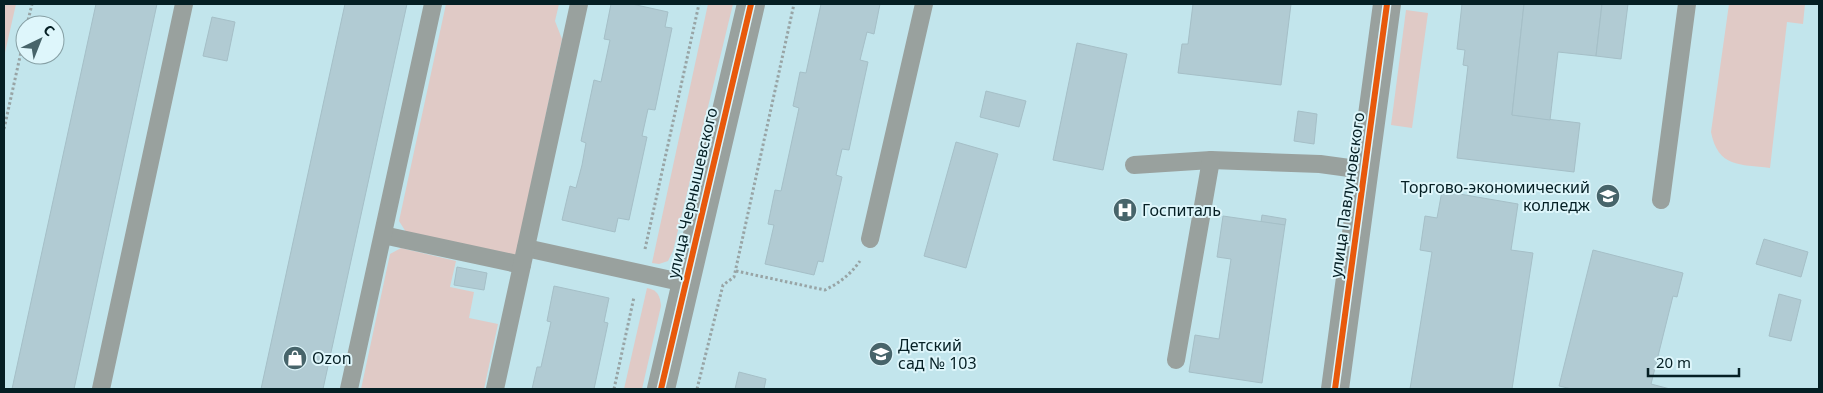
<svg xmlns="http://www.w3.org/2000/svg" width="1823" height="393" viewBox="0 0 1823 393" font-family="'Noto Sans',sans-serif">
	<rect width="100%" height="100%" fill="#c2e5ec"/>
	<g fill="#e0cac6">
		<polygon points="4,4 16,4 4,57"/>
		<polygon points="446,4 559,4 555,21 562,39 516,255 406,232 399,221"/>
		<polygon points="708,4 733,4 673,251 668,261 659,264 652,263"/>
		<path d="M1729 4H1805L1803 24 1787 22 1770 168C1740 164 1718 168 1711 132Z"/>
		<polygon points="1406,10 1428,13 1412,128 1391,125"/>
		<polygon points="401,248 456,261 450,287 474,292 469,318 498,324 484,389 361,389 390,254"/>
		<path d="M647 288C658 290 660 296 661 306L642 389H624Z"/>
	</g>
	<g fill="#b1cbd3" stroke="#a5bfc7">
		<polygon points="96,4 157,4 74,389 12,389"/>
		<polygon points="345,4 407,4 323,389 261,389"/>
		<polygon points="611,4 632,4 668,12 665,27 672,28 655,110 648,109 642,136 647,137 629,220 618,218 615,232 562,220 570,186 576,188 582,165 586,143 581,141 594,80 601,82 610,40 604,39"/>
		<polygon points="821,4 880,4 874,34 867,32 860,60 868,62 858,108 849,150 842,149 836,175 842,177 823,262 818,261 814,275 765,264 774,225 768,224 775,190 781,191 799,108 793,106 800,72 806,73"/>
		<polygon points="1193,4 1291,4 1281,85 1178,73 1182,44 1188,44"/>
		<polygon points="1462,4 1524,4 1512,115 1580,123 1574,172 1457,158 1468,66 1463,65 1465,50 1457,49"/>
		<polygon points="1524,4 1602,4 1596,56 1558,52 1550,120 1512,115"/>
		<polygon points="1602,4 1628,4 1621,59 1596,56"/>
		<polygon points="212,17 235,22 227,61 203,56"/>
		<polygon points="1077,43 1127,54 1103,170 1053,160"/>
		<polygon points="986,91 1026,101 1019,127 980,117"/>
		<polygon points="1298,111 1317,114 1314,144 1294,141"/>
		<polygon points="956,142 998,154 966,268 924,256"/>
		<polygon points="1442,191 1518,204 1511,250 1533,253 1512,389 1410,389 1432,252 1420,250 1425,216 1437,218"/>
		<polygon points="1262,215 1286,219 1285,225 1261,222"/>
		<polygon points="1223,216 1285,225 1262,383 1189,372 1195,335 1219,339 1231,259 1217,257"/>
		<polygon points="1764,239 1808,252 1801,277 1756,264"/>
		<polygon points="1593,250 1683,273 1677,297 1673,296 1651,384 1670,389 1572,389 1559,386"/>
		<polygon points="457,267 487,273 484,290 454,285"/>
		<polygon points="554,286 609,298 604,322 608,323 594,389 532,389 537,367 541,367 551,322 547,321"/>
		<polygon points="1779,294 1801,300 1791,341 1769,336"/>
		<polygon points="739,372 766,379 764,389 735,389"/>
	</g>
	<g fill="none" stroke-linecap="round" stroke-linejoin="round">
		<g stroke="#98a4a5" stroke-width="3" stroke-dasharray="2.5 2.5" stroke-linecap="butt">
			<polyline points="27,25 32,4"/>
			<polyline points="4,129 25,34"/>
			<polyline points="645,249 699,4"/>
			<path d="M736 271 825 290C839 283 850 275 860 261"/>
			<polyline points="614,389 634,297"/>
			<polyline points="697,389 723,285 734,277 794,4"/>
		</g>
		<g stroke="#99a19e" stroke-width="18">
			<polyline points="1134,165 1211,160 1320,164 1364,170"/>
			<polyline points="1661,200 1687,4"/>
			<polyline points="383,235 522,265"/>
			<polyline points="870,239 924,4"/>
			<polyline points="526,248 685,283"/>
			<polyline points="1176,360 1211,160"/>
			<polyline points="101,389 184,4"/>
			<polyline points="349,389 433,4"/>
			<polyline points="495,389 579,4"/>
		</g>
		<g stroke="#99a19e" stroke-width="28">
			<polyline points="661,389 751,4"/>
			<polyline points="1335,389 1387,4"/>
		</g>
		<g stroke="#def6fb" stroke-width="9">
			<g id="cycleway">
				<polyline points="661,389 751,4"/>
				<polyline points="1335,389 1387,4"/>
			</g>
		</g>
		<use href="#cycleway" stroke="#e8590c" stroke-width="6"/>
	</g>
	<defs>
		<g id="university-disc" transform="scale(1.25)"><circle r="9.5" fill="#47646a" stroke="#def6fb"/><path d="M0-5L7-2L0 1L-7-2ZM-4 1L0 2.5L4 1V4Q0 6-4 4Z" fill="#fff"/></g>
		<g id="hospital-disc" transform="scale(1.25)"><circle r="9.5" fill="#47646a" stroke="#def6fb"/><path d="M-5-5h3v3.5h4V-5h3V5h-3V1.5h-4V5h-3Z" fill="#fff"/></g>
		<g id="school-disc" transform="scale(1.25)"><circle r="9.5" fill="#47646a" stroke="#def6fb"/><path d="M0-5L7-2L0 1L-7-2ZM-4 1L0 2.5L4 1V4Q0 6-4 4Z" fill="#fff"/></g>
		<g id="shop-disc" transform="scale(1.25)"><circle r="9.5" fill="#47646a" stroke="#def6fb"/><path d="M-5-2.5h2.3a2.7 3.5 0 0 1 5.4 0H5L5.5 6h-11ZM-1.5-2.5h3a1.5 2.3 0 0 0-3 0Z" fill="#fff"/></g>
	</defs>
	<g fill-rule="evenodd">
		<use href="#university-disc" x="1608" y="196"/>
		<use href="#hospital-disc" x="1125" y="210"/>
		<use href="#school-disc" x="881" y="354"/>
		<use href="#shop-disc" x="295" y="358"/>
	</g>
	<g text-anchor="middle" stroke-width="4" stroke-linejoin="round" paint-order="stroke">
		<g font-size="16" fill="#051f24" stroke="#def6fb" text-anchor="start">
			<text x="1590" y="193" text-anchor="end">Торгово-экономический<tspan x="1590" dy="18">колледж</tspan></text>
			<text x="1142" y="216">Госпиталь</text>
			<text x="898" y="351">Детский<tspan x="898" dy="18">сад № 103</tspan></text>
			<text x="312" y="364">Ozon</text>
		</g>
		<g font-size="16" fill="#051f24" stroke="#def6fb">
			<text transform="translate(692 193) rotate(-77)" y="6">улица Чернышевского</text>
			<text transform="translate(1347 195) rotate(-82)" y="6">улица Павлуновского</text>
		</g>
	</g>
	<rect width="1823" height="393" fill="none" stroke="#051f24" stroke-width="10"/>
	<g transform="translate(40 40) rotate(43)"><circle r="24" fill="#def6fb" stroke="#87a0a5"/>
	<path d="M0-4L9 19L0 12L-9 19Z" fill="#47646a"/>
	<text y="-8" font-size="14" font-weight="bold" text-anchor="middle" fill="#051f24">С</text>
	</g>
	<path d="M1648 368v8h91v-8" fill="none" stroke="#051f24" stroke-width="2.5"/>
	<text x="1656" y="368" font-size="15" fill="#051f24" stroke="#def6fb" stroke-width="4" paint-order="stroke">20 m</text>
</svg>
